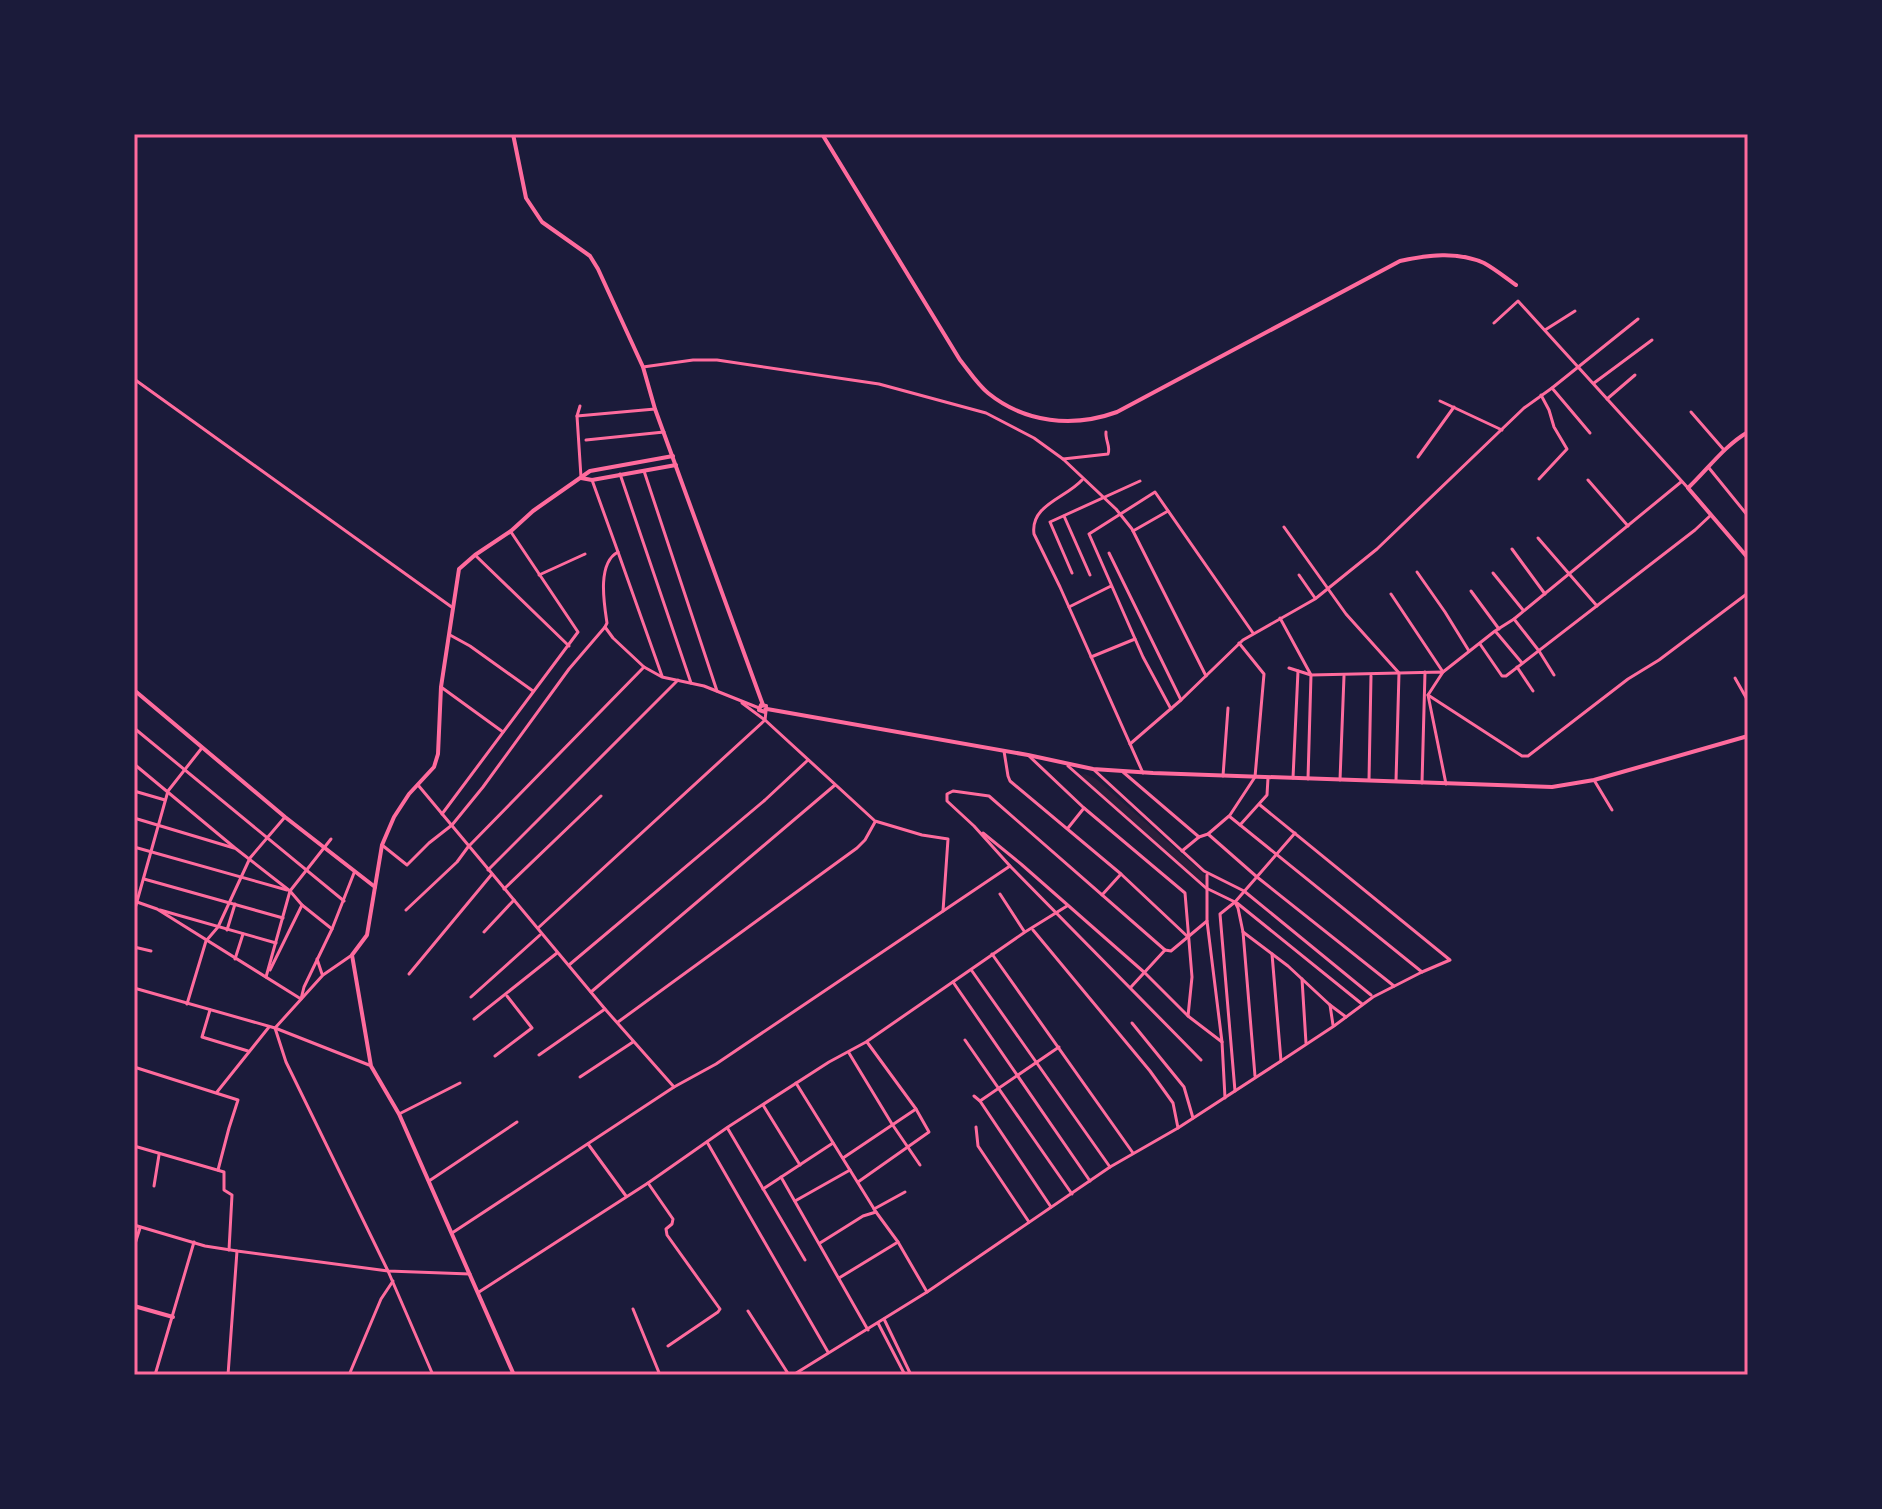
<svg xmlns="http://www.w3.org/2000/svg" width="1882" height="1509" viewBox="0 0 1882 1509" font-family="Bitter,serif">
	<rect width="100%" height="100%" fill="#1b1b3a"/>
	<polygon fill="#2a1e3b" points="1085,774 1096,779 1202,872 1205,877 1202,882 1081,777 1081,775"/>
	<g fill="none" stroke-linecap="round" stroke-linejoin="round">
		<g stroke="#ff6b9d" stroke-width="3">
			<polyline points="1494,323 1518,301 1688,488"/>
			<polyline points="1545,330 1575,311"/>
			<polyline points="643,367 693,360 717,360 879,384 986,413 1034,438 1063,459 1116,509 1132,529 1206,676"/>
			<polyline points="134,379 453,608"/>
			<polyline points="1594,383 1652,340"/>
			<polyline points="1552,388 1590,433"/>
			<polyline points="1607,399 1635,375"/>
			<polyline points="1440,401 1502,430"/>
			<polyline points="580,406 577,416 581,477"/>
			<polyline points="1691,412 1724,450"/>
			<polyline points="577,416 655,409"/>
			<polyline points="586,440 664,432"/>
			<polyline points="1418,457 1454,407"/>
			<path d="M1063 459 1108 454C1111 447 1105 440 1106 432"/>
			<polyline points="1709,468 1748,516"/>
			<polyline points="644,471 717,691"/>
			<polyline points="620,474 691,683"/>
			<polyline points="1539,479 1567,449 1554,427 1549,410 1541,395"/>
			<path d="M592 480 618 552C597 563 604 603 607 623L605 627 613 638 644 667 662 677 704 686 759 708"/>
			<path d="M1082 480C1066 498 1030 505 1034 534L1060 587 1143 773"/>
			<polyline points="1588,480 1628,526"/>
			<polyline points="1064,516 1090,575"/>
			<polyline points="1284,527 1346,614 1399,673 1396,781"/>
			<polyline points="1133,531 1168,511"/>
			<polyline points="1538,538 1597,606"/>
			<polyline points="1512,549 1545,594"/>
			<polyline points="618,552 662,676"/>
			<polyline points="1109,553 1181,700"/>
			<polyline points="475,555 569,646"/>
			<polyline points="1417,572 1445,612 1469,651"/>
			<polyline points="1072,573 1050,522 1140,481"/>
			<polyline points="1493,573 1523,610"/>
			<polyline points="539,575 585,554"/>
			<polyline points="1299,575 1315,598"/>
			<polyline points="1471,591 1499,629"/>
			<polyline points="1391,594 1443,672 1495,631 1514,619 1681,482"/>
			<polyline points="1069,607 1111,586"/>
			<polyline points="1280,618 1311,675 1308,779"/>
			<polyline points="1514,619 1539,651 1554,675"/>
			<polyline points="1496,632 1522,663"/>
			<polyline points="450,635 470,646 533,691"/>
			<polyline points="1480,644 1502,676 1506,676 1695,530 1711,515"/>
			<polyline points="1091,657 1135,639"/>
			<polyline points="1517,667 1533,691"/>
			<polyline points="1289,668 1311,675 1443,672 1428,695 1446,784"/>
			<polyline points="1735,678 1748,701"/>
			<polyline points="441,687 503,732"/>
			<polyline points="1428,695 1522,756 1528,756 1628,679 1659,660 1748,593"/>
			<polyline points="742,703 765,720 875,821 922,835 948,839 943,911"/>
			<polyline points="1171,709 1143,657 1089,534 1155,492 1253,633"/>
			<polyline points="134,728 344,901"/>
			<polyline points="1130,744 1181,700 1243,640 1315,599 1377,549 1524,408 1552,388 1638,319"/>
			<polyline points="1004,751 1008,776 1010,781 1121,874 1188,937"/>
			<polyline points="1028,755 1084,808 1185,893 1192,977 1188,1016"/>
			<polyline points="134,764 235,848 290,891 302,905 332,929"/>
			<polyline points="1068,766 1206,888 1237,903 1362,1004"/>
			<polyline points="1093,769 1204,871 1244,891 1371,995"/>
			<polyline points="1123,772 1199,837"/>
			<polyline points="1223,776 1228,708"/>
			<polyline points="1293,778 1298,671"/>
			<polyline points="1340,780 1344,676"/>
			<polyline points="1369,780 1371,676"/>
			<polyline points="1594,780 1612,810"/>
			<polyline points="1422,783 1425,672"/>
			<polyline points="418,785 605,1009 674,1087"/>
			<polyline points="134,791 165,800"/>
			<polyline points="442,814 578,632 511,532"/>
			<polyline points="1230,815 1255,777 1264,674 1239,643"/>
			<polyline points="134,818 234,848"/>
			<polyline points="1240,825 1267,795 1268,778"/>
			<polyline points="1068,828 1084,808"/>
			<polyline points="983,833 1021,864 1145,973 1188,1016 1222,1042"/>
			<polyline points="1208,834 1257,877 1394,986"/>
			<polyline points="382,845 407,865 429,843 452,825 483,787 569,669 605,627"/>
			<polyline points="134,847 287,890"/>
			<polyline points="1182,851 1199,837 1208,834 1229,816 1422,972"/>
			<polyline points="488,870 678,680"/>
			<polyline points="1207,875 1207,921 1222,1042 1225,1098"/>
			<polyline points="144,879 283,918"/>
			<polyline points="504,889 601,796"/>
			<polyline points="1000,894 1024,931"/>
			<polyline points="1102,895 1121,874"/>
			<polyline points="137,902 157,909 301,999 304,987 332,929 354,873"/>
			<polyline points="1235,902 1238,908 1243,932 1255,1076"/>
			<polyline points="160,910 276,943"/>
			<polyline points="406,910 457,862 468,847 644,667"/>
			<polyline points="134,912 168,791 201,749"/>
			<polyline points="538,928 765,720 766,711"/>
			<polyline points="227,930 235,904"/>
			<polyline points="1033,930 1150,1071 1173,1103 1178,1128"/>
			<polyline points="484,932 514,900"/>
			<polyline points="1243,932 1288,966 1330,1005 1346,1017"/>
			<polyline points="134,947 151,951"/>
			<polyline points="1165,950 989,796 953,791 947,794 947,801 974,826 1010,866 1201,1060"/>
			<polyline points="992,954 1133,1153"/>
			<polyline points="1272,954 1281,1061"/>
			<polyline points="352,955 323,975 275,1028 286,1062 388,1271 433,1375"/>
			<polyline points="235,959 243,934"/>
			<polyline points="317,959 322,974"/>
			<polyline points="569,965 765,800 808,760"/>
			<polyline points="270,970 302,905"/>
			<polyline points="972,971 1110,1167"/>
			<polyline points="409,974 492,874"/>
			<polyline points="266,977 290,891 331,839"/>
			<polyline points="1302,979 1306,1043"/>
			<polyline points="953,982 1090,1181"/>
			<polyline points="1131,987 1165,950 1171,951 1207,921"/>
			<polyline points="134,988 275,1028 369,1065"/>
			<polyline points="591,992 835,785"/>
			<polyline points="471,997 540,935"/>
			<polyline points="187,1004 206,941 218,927 250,858 285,817"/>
			<polyline points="1330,1005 1333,1025"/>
			<polyline points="210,1010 202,1037 248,1051"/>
			<polyline points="474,1019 557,953"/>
			<polyline points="618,1022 857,848 865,840 875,822"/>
			<polyline points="1132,1023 1184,1087 1193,1118"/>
			<polyline points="965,1040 1072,1194"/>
			<polyline points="849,1053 892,1124 920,1165"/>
			<polyline points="539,1055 605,1009"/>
			<polyline points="495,1056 532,1028 507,996"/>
			<polyline points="134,1067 238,1100 229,1128 218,1170"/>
			<polyline points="580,1077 633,1042"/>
			<polyline points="796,1083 876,1212 898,1242 927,1292"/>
			<polyline points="1235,1091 1220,914 1235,902 1295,833"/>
			<polyline points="217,1092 269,1027"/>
			<polyline points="974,1096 980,1101 1051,1207"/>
			<polyline points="980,1101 1059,1047"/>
			<polyline points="763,1105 800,1165"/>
			<polyline points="399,1114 460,1083"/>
			<polyline points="976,1127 978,1146 1029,1222"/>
			<polyline points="728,1129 805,1260"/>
			<polyline points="707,1142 828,1352"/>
			<polyline points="588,1144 626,1196"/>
			<polyline points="134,1146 224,1172 224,1190 232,1195 229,1250"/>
			<polyline points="843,1158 916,1109"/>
			<polyline points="781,1177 868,1330"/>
			<polyline points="429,1181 517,1122"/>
			<polyline points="858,1182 929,1132 916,1109 867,1042"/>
			<polyline points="648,1183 673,1219 672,1224 666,1229 667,1235 720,1309 718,1312 668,1346"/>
			<polyline points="154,1186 159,1155"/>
			<polyline points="763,1189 833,1143"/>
			<polyline points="795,1201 850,1170"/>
			<polyline points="874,1209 905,1192"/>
			<polyline points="134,1225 205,1246 237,1251 388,1271 470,1274"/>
			<polyline points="452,1233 674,1087 716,1064 1010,866"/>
			<polyline points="820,1243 863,1216 876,1212"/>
			<polyline points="134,1247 140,1228"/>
			<polyline points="839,1278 898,1242"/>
			<polyline points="479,1292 648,1183 728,1127 829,1062 866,1042 1025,932 1067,906"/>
			<polyline points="633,1309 660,1375"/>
			<polyline points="748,1311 789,1375"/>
			<polyline points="884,1319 911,1375"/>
			<polyline points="878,1323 905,1375"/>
			<polyline points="155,1375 194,1242"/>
			<polyline points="228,1375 237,1251"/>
			<polyline points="349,1375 381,1299 393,1281"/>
			<polyline points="793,1375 927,1292 1110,1167 1178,1128 1281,1061 1334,1026 1373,997 1422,972 1450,960 1260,805"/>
		</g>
		<g stroke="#ff6b9d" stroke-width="4">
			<polyline points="513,134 526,198 542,222 590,256 598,269 643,367 655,409 763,705"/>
			<path d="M822 134 960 360C969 371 977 384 988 393 1025 423 1073 428 1117 412L1400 261C1428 255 1457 251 1484 263 1495 269 1506 278 1516 285"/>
			<path d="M1748 432C1724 446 1708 469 1688 488L1748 558"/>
			<polyline points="581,478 592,480 676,465"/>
			<polyline points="134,690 285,817 375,887"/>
			<polygon points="761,705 766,706 765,712 759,710"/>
			<polyline points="767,709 1028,755 1093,769 1153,773 1552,787 1594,780 1748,736"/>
			<polyline points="134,1306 173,1317"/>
			<polyline points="514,1375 399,1114 371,1066 352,955 367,935 382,845 394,817 409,794 434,767 438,754 441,687 459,569 475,555 511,531 533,511 590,471 673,456"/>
		</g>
	</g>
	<rect width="1882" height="1509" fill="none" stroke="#1b1b3a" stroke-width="272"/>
	<rect x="136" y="136" width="1610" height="1237" fill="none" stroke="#ff6b9d" stroke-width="3"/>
</svg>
